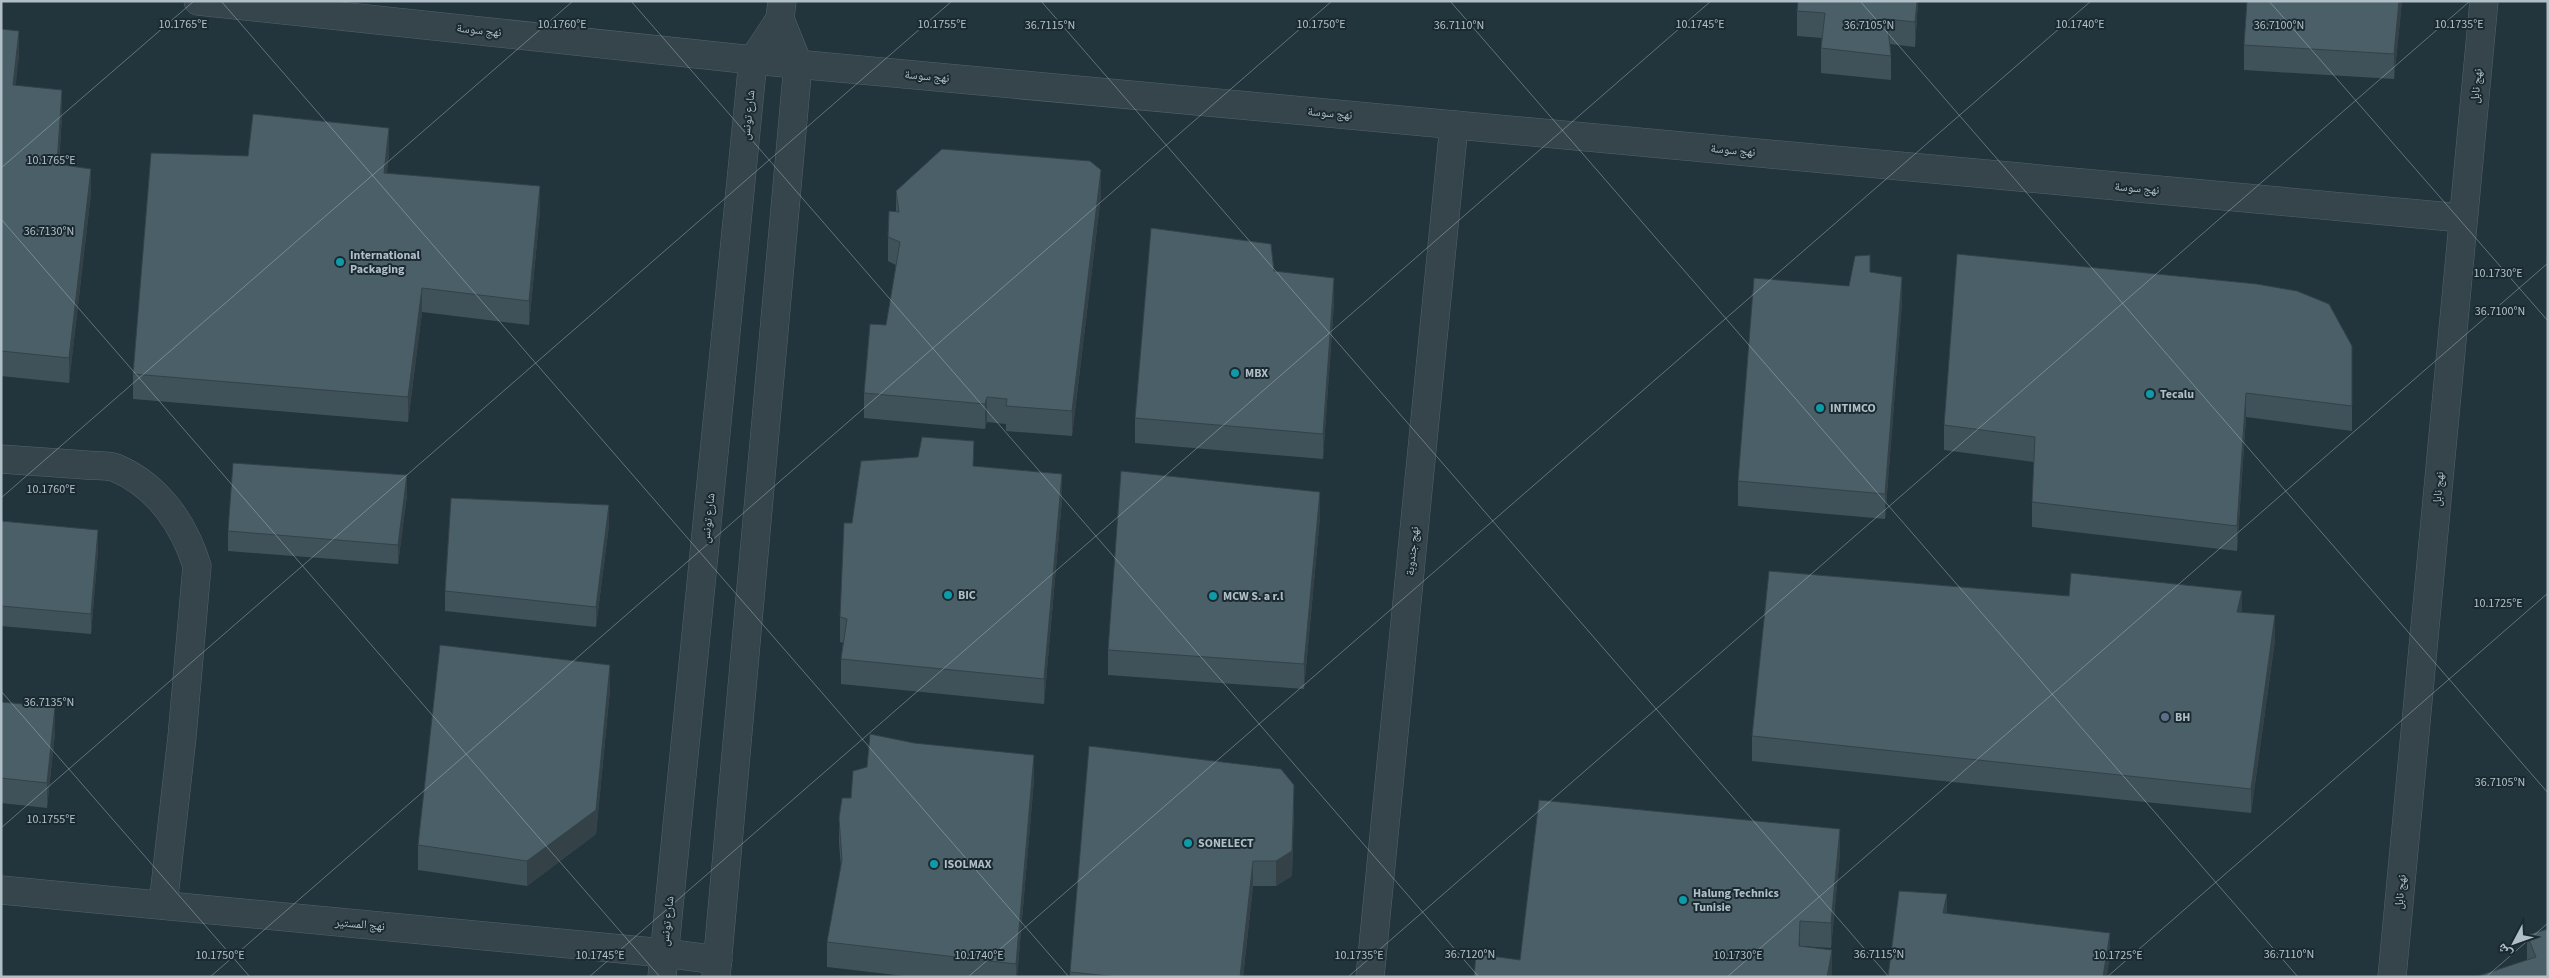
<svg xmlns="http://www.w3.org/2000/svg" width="2549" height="978" viewBox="0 0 2549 978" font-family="'Source Sans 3','Noto Naskh Arabic',sans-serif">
	<rect width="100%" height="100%" fill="#22343c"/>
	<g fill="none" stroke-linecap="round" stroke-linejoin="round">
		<g stroke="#54636a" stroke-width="29">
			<g id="minor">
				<polyline points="198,1 753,60 2462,218"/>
				<path d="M1 459C29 461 58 463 86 465 95 466 108 465 116 468 158 486 184 524 197 566L182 737 163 905"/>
				<polyline points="1,890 664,953 718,960"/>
				<polyline points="662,977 753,60 780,19"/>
				<polyline points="716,977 798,64 780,19 782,1"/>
				<polyline points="1370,977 1454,125"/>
				<polyline points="2392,977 2484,1"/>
			</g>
		</g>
		<use href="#minor" stroke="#36454c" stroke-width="28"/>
	</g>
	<g fill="#405259">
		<polygon points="1918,1 1915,47 1890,44 1891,56 1891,80 1821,73 1821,48 1822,38 1797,36 1797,11"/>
		<polygon points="2402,1 2394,79 2244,70 2244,45"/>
		<polygon points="1,29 19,56 15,85 62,115 59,165 91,193 69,383 1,376"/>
		<polygon points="389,153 387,173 540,211 529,325 422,312 408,422 133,399 133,374 248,156"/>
		<polygon points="896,191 1101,195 1072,436 1006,431 1006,424 987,422 985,429 864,418 864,393 886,325 896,265 888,261 888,237 896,212"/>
		<polygon points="1849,286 1902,302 1885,519 1738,506 1738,481"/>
		<polygon points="1334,303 1323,459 1135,443 1135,418"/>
		<polygon points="2352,346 2352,431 2246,417 2237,551 2032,527 2032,502 2034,462 1944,450 1944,425"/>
		<polygon points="974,466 1062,499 1044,704 841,684 841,659 843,643 840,642 840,617 852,523"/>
		<polygon points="407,495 398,564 228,551 228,531"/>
		<polygon points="1320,517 1304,689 1108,675 1108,650"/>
		<polygon points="1,521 98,550 91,634 1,626"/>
		<polygon points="609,525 596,627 445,611 445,591"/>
		<polygon points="2242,613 2275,640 2251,813 1752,761 1752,736"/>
		<polygon points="610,690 596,834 527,886 418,870 418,845"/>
		<polygon points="1,702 55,732 47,808 1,803"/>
		<polygon points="1034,780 1017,977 913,977 827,967 827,942 841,867 839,843 839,818 851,798"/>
		<polygon points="1294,810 1292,876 1276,886 1253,886 1243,977 1070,977 1070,972"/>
		<polygon points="1840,854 1831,948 1802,946 1832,975 1520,960"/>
		<polygon points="2527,935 2548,977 2527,960"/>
	</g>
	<g fill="#344248">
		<polygon points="1917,1 1918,1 1915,47 1915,22"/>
		<polygon points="2399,1 2402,1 2394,79 2394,54"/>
		<polygon points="19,31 19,56 13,110 13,85"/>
		<polygon points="62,90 62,115 57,189 57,164"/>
		<polygon points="389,128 389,153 384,198 384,173"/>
		<polygon points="91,169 91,193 69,383 69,358"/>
		<polygon points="1101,170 1101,195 1072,436 1072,411"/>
		<polygon points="540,186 540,211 529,325 529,301"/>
		<polygon points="1902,277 1902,302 1885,519 1885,494"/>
		<polygon points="1334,278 1334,303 1323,459 1323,434"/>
		<polygon points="422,288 422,312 408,422 408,397"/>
		<polygon points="2246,393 2246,417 2237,551 2237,526"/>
		<polygon points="987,397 987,422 985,429 985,404"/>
		<polygon points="1062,474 1062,499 1044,704 1044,679"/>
		<polygon points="407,475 407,495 398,564 398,545"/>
		<polygon points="1320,492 1320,517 1304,689 1304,664"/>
		<polygon points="609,505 609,525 596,627 596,607"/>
		<polygon points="98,530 98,550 91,634 91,614"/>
		<polygon points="2242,591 2242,616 2237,612"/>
		<polygon points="2275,615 2275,640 2251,813 2251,789"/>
		<polygon points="610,665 610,690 596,834 527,886 527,861"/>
		<polygon points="55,707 55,732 47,808 47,783"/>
		<polygon points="1034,755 1034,780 1017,977 1016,977 1016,964"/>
		<polygon points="1294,785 1292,876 1276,886 1276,861"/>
		<polygon points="1840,829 1840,854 1831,948 1831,923"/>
		<polygon points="1253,861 1253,886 1243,977 1240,977"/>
		<polygon points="1947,894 1947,919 1943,913"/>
		<polygon points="1800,921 1800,946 1799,946"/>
		<polygon points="2110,933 2110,958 2107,977 2103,977"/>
		<polygon points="1832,950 1832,977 1827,977"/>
	</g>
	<g fill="#4a5f67" stroke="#344248">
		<polygon points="1798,1 1917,1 1915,22 1887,19 1891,56 1821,48 1825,13 1797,11"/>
		<polygon points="2247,1 2399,1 2394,54 2244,45"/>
		<polygon points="1,29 19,31 13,85 62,90 57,164 91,169 69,358 1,351"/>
		<polygon points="253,114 389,128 384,173 540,186 529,301 422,288 408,397 133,374 151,153 248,156"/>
		<polygon points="942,149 1090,161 1101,170 1072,411 1006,406 1007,399 987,397 985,404 864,393 870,324 886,325 900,242 888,237 889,211 899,212 896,191"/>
		<polygon points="1151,228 1271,244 1274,271 1334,278 1323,434 1135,418"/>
		<polygon points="1957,254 2257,284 2297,291 2329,304 2352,346 2352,406 2246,393 2237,526 2032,502 2035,437 1944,425"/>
		<polygon points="1870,255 1870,272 1902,277 1885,494 1738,481 1754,278 1849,286 1855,256"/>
		<polygon points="922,437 974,441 973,466 1062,474 1044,679 841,659 847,619 840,617 844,523 852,523 861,461 918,457"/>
		<polygon points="233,463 407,475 398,545 228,531"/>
		<polygon points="1121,471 1320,492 1304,664 1108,650"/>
		<polygon points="451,498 609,505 596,607 445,591"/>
		<polygon points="1,521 98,530 91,614 1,606"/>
		<polygon points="1769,571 2069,596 2071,573 2242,591 2237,612 2275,615 2251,789 1752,736"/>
		<polygon points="440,645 610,665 596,810 527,861 418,845"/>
		<polygon points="1,702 55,707 47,783 1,778"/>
		<polygon points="870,734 914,743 1034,755 1016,964 827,942 842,860 839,818 842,798 851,798 853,771 867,767"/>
		<polygon points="1089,746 1281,769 1294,785 1292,851 1276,861 1253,861 1240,977 1118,977 1070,972"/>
		<polygon points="1539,800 1840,829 1831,923 1800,921 1799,946 1832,950 1827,977 1474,977 1476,954 1520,960"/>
		<polygon points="1899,891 1947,894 1943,913 2110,933 2103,977 1888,977"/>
		<polygon points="2548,929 2548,977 2475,977 2536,957 2527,935"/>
	</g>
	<path fill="none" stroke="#b1c0c8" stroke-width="1" stroke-opacity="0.45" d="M221 1 1069 977M631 1 1479 977M1041 1 1889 977M1450 1 2298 977M1860 1 2548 793M2269 1 2548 321M1 168 194 1M1 219 660 977M1 498 573 1M1 691 250 977M1 828 952 1M210 977 1332 1M589 977 1711 1M968 977 2091 1M1348 977 2470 1M1727 977 2548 263M2107 977 2548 593M2486 977 2548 923"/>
	<g fill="#0f9aa8" stroke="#1b2a31" stroke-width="2">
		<circle cx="340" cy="262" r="5"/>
		<circle cx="1235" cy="373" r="5"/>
		<circle cx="2150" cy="394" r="5"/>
		<circle cx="1820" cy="408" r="5"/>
		<circle cx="948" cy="595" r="5"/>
		<circle cx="1213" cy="596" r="5"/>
		<circle cx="1188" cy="843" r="5"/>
		<circle cx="934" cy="864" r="5"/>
		<circle cx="1683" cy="900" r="5"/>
	</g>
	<circle fill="#5c6f8a" stroke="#1b2a31" stroke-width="2" cx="2165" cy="717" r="5"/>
	<g text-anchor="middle" stroke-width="4" stroke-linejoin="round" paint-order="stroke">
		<g font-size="12" fill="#b1c0c8" stroke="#1b2a31">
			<text transform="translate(479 30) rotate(6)" y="4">نهج سوسة</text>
			<text transform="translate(927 76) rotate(5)" y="4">نهج سوسة</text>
			<text transform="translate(2476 86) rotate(-84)" y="4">نهج نابل</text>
			<text transform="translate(1330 113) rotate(5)" y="4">نهج سوسة</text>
			<text transform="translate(748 115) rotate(-84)" y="4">شارع تونس</text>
			<text transform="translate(1733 150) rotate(5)" y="4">نهج سوسة</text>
			<text transform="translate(2137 188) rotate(5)" y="4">نهج سوسة</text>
			<text transform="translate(2438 489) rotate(-85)" y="4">نهج نابل</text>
			<text transform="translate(708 518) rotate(-84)" y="4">شارع تونس</text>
			<text transform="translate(1412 551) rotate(-84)" y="4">نهج جندوبة</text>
			<text transform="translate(2400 892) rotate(-84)" y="4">نهج نابل</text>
			<text transform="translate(667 921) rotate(-84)" y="4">شارع تونس</text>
			<text transform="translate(360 924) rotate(5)" y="4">نهج المستير</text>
		</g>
		<g font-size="12" font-weight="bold" fill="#b1c0c8" stroke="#1b2a31" text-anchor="start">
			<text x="350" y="259">International<tspan x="350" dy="14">Packaging</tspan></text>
			<text x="1245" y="377">MBX</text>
			<text x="2160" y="398">Tecalu</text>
			<text x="1830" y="412">INTIMCO</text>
			<text x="958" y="599">BIC</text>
			<text x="1223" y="600">MCW S. a r.l</text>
			<text x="2175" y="721">BH</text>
			<text x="1198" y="847">SONELECT</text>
			<text x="944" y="868">ISOLMAX</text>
			<text x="1693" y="897">Halung Technics<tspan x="1693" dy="14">Tunisie</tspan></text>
		</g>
	</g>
	<g font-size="12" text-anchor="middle" fill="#b1c0c8" stroke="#1b2a31" stroke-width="4" stroke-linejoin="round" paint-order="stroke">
		<text x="183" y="28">10.1765°E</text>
		<text x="562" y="28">10.1760°E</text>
		<text x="942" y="28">10.1755°E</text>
		<text x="1321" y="28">10.1750°E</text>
		<text x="1700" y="28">10.1745°E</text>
		<text x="2080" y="28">10.1740°E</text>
		<text x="2459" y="28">10.1735°E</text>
		<text x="1050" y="29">36.7115°N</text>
		<text x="1459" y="29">36.7110°N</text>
		<text x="1869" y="29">36.7105°N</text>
		<text x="2279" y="29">36.7100°N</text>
		<text x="51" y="164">10.1765°E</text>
		<text x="49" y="235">36.7130°N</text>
		<text x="2498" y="277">10.1730°E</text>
		<text x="2500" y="315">36.7100°N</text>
		<text x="51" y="493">10.1760°E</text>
		<text x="2498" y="607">10.1725°E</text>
		<text x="49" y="706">36.7135°N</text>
		<text x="2500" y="786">36.7105°N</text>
		<text x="51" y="823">10.1755°E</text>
		<text x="1470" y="958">36.7120°N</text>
		<text x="1879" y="958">36.7115°N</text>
		<text x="2289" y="958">36.7110°N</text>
		<text x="220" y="959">10.1750°E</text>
		<text x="600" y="959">10.1745°E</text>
		<text x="979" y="959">10.1740°E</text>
		<text x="1359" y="959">10.1735°E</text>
		<text x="1738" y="959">10.1730°E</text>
		<text x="2118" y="959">10.1725°E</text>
	</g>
	<rect width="2549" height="978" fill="none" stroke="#b1c0c8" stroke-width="5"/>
	<g transform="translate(2514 943) rotate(229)" stroke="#1b2a31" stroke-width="4" paint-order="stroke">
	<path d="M0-4L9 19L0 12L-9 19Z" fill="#b1c0c8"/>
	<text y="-8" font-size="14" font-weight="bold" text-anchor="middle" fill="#b1c0c8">ش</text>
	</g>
</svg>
